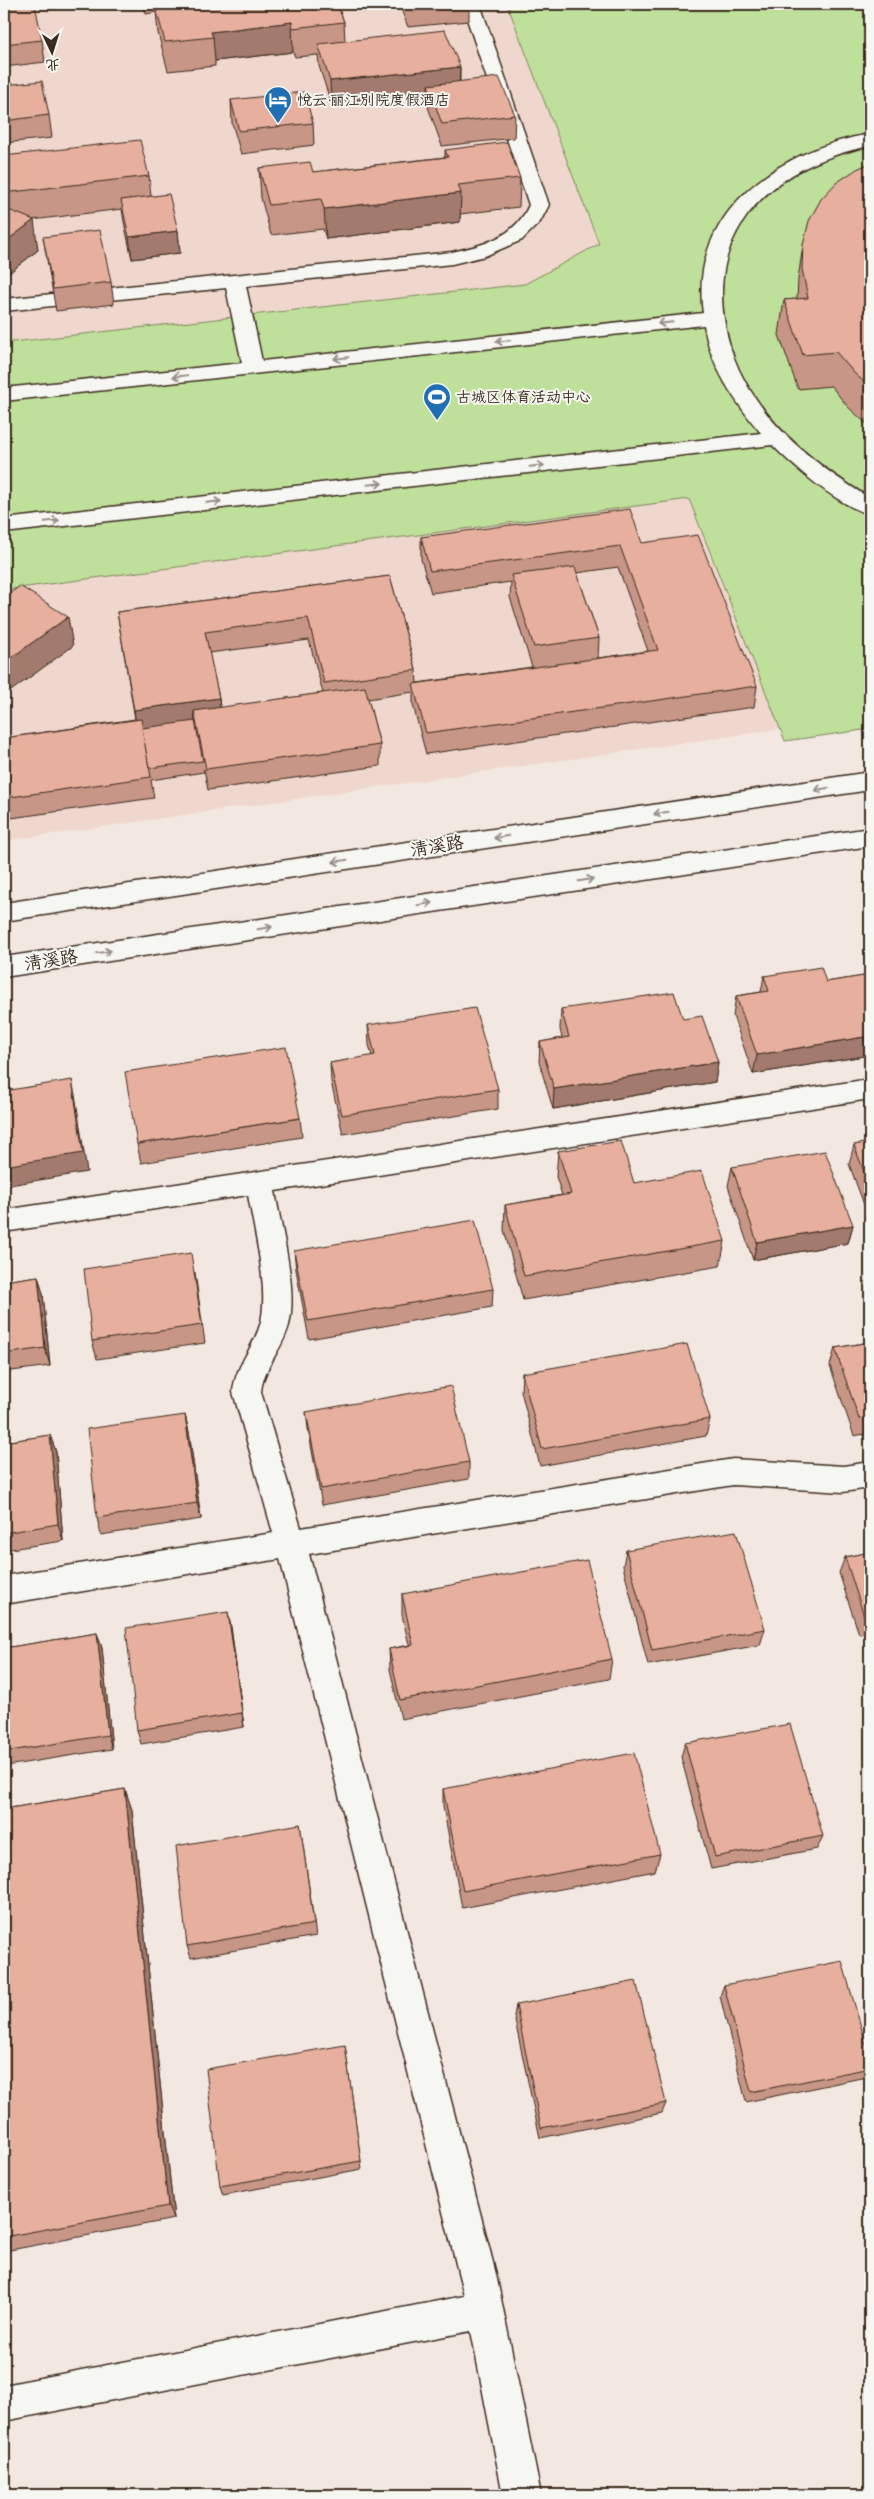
<svg xmlns="http://www.w3.org/2000/svg" width="874" height="2499" viewBox="0 0 874 2499" font-family="Caveat,'LXGW WenKai TC',sans-serif">
	<rect width="100%" height="100%" fill="#f3e8e1"/>
	<filter id="ink" filterUnits="userSpaceOnUse"><feTurbulence type="fractalNoise" baseFrequency=".02" numOctaves="2"/><feDisplacementMap in="SourceGraphic" scale="10" xChannelSelector="R" yChannelSelector="G"/><feConvolveMatrix kernelMatrix="1 2 1 2 8 2 1 2 1" color-interpolation-filters="sRGB"/></filter>
	<g filter="url(#ink)">
		<g fill="#efd7cd">
			<polygon points="4,4 507,4 599,244 525,284 4,343"/>
			<polygon points="689,499 780,729 4,841 4,590"/>
		</g>
		<polygon fill="#bfe09a" stroke="#7d855c" points="507,4 870,4 870,729 785,741 689,499 4,590 4,343 525,284 599,244"/>
		<g fill="none" stroke-linecap="round" stroke-linejoin="round">
			<g stroke="#3b2a1e" stroke-width="3">
				<g id="lane">
					<path d="M462 4H480L549 205 540 222 522 240 485 256 452 264 246 286 262 361 703 313C688 211 781 149 870 134V146C782 163 709 221 724 319 728 346 738 373 754 396 782 439 826 472 870 498V514C840 507 794 467 772 445L4 533V519L761 433C735 402 710 366 704 325L4 401V388L242 363 226 288 4 311V299L452 252C484 245 515 237 529 205Z"/>
					<path d="M870 1079V1099L275 1191C281 1229 298 1288 289 1325 283 1349 263 1367 261 1392L301 1528 733 1459 843 1466 870 1462V1488L843 1492 733 1485 309 1554 496 2274 541 2495H503L471 2331 4 2421V2385L464 2296 280 1559 4 1604V1576L273 1533 233 1392C235 1366 253 1349 260 1325 270 1292 254 1230 248 1195L4 1232V1210Z"/>
				</g>
			</g>
			<g stroke="#3b2a1e" stroke-width="3">
				<g id="secondary">
					<polygon points="870,772 870,790 4,921 4,903"/>
					<polygon points="870,828 870,846 4,977 4,957"/>
				</g>
			</g>
			<use href="#lane" fill="#f6f6f2" fill-rule="evenodd"/>
			<use href="#secondary" fill="#f6f6f2" fill-rule="evenodd"/>
		</g>
		<g fill="#c79687" stroke="#3b2a1e" fill-rule="evenodd">
			<polygon points="143,4 337,4 344,22 345,41 460,67 460,82 515,115 514,138 442,146 428,107 428,92 331,103 319,66 318,55 295,57 293,52 215,61 215,66 168,71 158,33 156,12 146,14"/>
			<polygon points="399,4 469,4 469,21 408,27"/>
			<polygon points="4,7 42,40 45,62 4,67"/>
			<polygon points="4,85 49,115 52,138 4,143"/>
			<polygon points="231,100 313,123 314,145 241,154 232,123"/>
			<polygon points="445,150 520,178 519,207 460,214 460,222 326,239 323,229 271,235 261,198 259,168 313,172 445,157"/>
			<polygon points="4,156 149,176 151,196 178,231 180,253 132,259 124,222 122,209 32,220 38,250 4,277"/>
			<polygon points="870,163 870,427 848,407 831,386 798,389 779,335 784,300 797,299 798,279 803,245"/>
			<polygon points="43,237 111,282 114,304 56,311"/>
			<path d="M421 537 642 543 757 686 754 707 426 754 413 705V692L368 699 380 745V766L208 790 204 769V772L151 780 154 798 4 819V738L135 719 117 612 390 576 416 670 417 683 532 667 510 597 511 582 431 593 421 559ZM618 567 648 651 598 658 599 638 577 573ZM309 640 323 693 220 708 219 698 209 653Z"/>
			<polygon points="870,975 870,1055 753,1074 733,1016 736,996 761,992 764,976 826,982"/>
			<polygon points="561,1009 683,1019 718,1062 715,1082 553,1109 539,1062 540,1042 562,1038 560,1029"/>
			<polygon points="368,1025 498,1089 498,1109 343,1134 331,1082 330,1063 372,1056 369,1045"/>
			<polygon points="300,1118 302,1137 141,1163 137,1144"/>
			<polygon points="870,1142 870,1221 849,1164 854,1145"/>
			<polygon points="558,1151 634,1183 725,1241 720,1266 523,1300 504,1230 505,1205 562,1195 556,1177"/>
			<polygon points="732,1167 853,1225 848,1243 753,1260 728,1186"/>
			<polygon points="294,1251 493,1289 492,1307 309,1339 296,1270"/>
			<polygon points="195,1272 205,1343 97,1359 92,1341"/>
			<polygon points="38,1276 43,1294 50,1366 4,1372 4,1281"/>
			<polygon points="870,1342 870,1433 854,1436 830,1366 835,1348"/>
			<polygon points="522,1373 710,1419 706,1436 540,1466 521,1391"/>
			<polygon points="306,1412 469,1462 469,1479 322,1505 308,1429"/>
			<polygon points="185,1415 189,1432 201,1519 101,1535 97,1518"/>
			<polygon points="50,1435 56,1452 63,1541 4,1550 4,1442"/>
			<polygon points="626,1550 765,1629 760,1645 648,1665 623,1566"/>
			<polygon points="870,1552 870,1633 859,1634 839,1573 845,1557"/>
			<polygon points="402,1594 612,1659 609,1679 401,1719 390,1669 389,1649 409,1645 402,1615"/>
			<polygon points="231,1627 244,1727 141,1744 137,1730"/>
			<polygon points="97,1633 102,1648 112,1749 6,1766 4,1762 4,1648"/>
			<polygon points="685,1743 823,1836 817,1849 711,1869 681,1757"/>
			<polygon points="125,1789 132,1810 174,2219 5,2251 4,2250 4,1809"/>
			<polygon points="443,1789 660,1854 655,1871 462,1908 443,1806"/>
			<polygon points="300,1824 316,1936 191,1958 187,1946"/>
			<polygon points="724,1985 870,2058 870,2071 866,2077 746,2102 720,1996"/>
			<polygon points="516,2005 666,2103 662,2113 540,2138 514,2016"/>
			<polygon points="345,2045 362,2169 223,2195 220,2186"/>
		</g>
		<g fill="#a27a6e" stroke="#3b2a1e">
			<polygon points="292,22 293,52 215,61 213,37 211,32"/>
			<polygon points="460,67 459,89 428,85 428,92 331,103 330,81"/>
			<polygon points="461,193 460,222 326,239 324,209"/>
			<polygon points="34,220 38,250 4,277 4,243"/>
			<polygon points="178,231 180,253 132,259 129,237"/>
			<polygon points="68,617 73,646 4,696 4,663"/>
			<polygon points="219,698 221,720 194,711 195,723 137,732 134,710"/>
			<polygon points="870,1036 870,1055 753,1074 757,1055"/>
			<polygon points="718,1062 715,1082 553,1109 554,1089"/>
			<polygon points="72,1080 76,1100 87,1172 4,1186 4,1166"/>
			<polygon points="853,1225 848,1243 753,1260 757,1242"/>
			<polygon points="38,1276 43,1294 50,1366 45,1348"/>
			<polygon points="185,1415 189,1432 201,1519 197,1503"/>
			<polygon points="50,1435 56,1452 63,1541 58,1524"/>
			<polygon points="228,1612 231,1627 244,1727 242,1713"/>
			<polygon points="97,1633 102,1648 112,1749 108,1735"/>
			<polygon points="125,1789 132,1810 174,2219 168,2206"/>
			<polygon points="169,2490 175,2495 169,2495"/>
		</g>
		<g fill="#e7af9d" stroke="#3b2a1e">
			<polygon points="35,4 42,40 4,44 4,7"/>
			<polygon points="155,4 337,4 344,22 293,28 292,22 211,32 213,37 165,42"/>
			<polygon points="407,4 424,4 408,5"/>
			<polygon points="445,30 460,67 330,81 318,44"/>
			<polygon points="499,77 515,115 442,124 428,85"/>
			<polygon points="42,81 49,115 4,121 4,85"/>
			<polygon points="304,92 313,123 239,131 231,100"/>
			<polygon points="140,140 149,176 4,193 4,156"/>
			<polygon points="507,142 520,178 458,185 461,193 324,209 321,199 269,205 259,168 310,162 313,172 448,157 445,150"/>
			<polygon points="870,163 870,387 854,373 836,352 803,355 784,300 808,298 802,269 803,245 809,221 821,199 836,183 857,169"/>
			<polygon points="169,194 178,231 129,237 121,200"/>
			<polygon points="4,208 34,220 4,243"/>
			<polygon points="100,230 111,282 53,289 43,237"/>
			<polygon points="630,509 642,543 698,535 757,686 426,733 413,684 658,650 620,546 430,571 421,537"/>
			<polygon points="575,567 599,638 534,647 511,575"/>
			<polygon points="390,576 416,670 324,683 308,618 205,632 219,698 134,710 117,612"/>
			<polygon points="20,586 68,617 4,663 4,597"/>
			<polygon points="365,687 380,745 206,769 194,711"/>
			<polygon points="141,719 151,777 4,798 4,738"/>
			<polygon points="195,721 203,761 149,768 142,728"/>
			<polygon points="821,967 826,982 870,975 870,1036 757,1055 736,996 769,991 764,976"/>
			<polygon points="674,992 683,1019 702,1016 718,1062 554,1089 540,1042 569,1037 561,1009"/>
			<polygon points="475,1008 498,1089 342,1115 330,1063 375,1055 368,1025"/>
			<polygon points="286,1047 300,1118 137,1144 125,1072"/>
			<polygon points="72,1080 83,1153 4,1166 4,1091"/>
			<polygon points="621,1141 634,1183 702,1171 725,1241 524,1276 505,1205 571,1194 558,1151"/>
			<polygon points="870,1142 870,1188 854,1145"/>
			<polygon points="825,1151 853,1225 757,1242 732,1167"/>
			<polygon points="475,1220 493,1289 308,1321 294,1251"/>
			<polygon points="191,1253 202,1325 92,1341 84,1269"/>
			<polygon points="38,1276 45,1348 4,1354 4,1281"/>
			<polygon points="870,1342 870,1417 859,1419 835,1348"/>
			<polygon points="687,1344 710,1419 542,1449 522,1373"/>
			<polygon points="451,1386 469,1462 321,1489 306,1412"/>
			<polygon points="185,1415 197,1503 97,1518 87,1429"/>
			<polygon points="50,1435 58,1524 4,1533 4,1442"/>
			<polygon points="736,1531 765,1629 652,1650 626,1550"/>
			<polygon points="870,1552 870,1618 865,1619 845,1557"/>
			<polygon points="587,1560 612,1659 400,1700 389,1649 413,1645 402,1594"/>
			<polygon points="228,1612 242,1713 137,1730 126,1628"/>
			<polygon points="97,1633 108,1735 4,1752 4,1648"/>
			<polygon points="790,1724 823,1836 715,1857 685,1743"/>
			<polygon points="634,1753 660,1854 463,1891 443,1789"/>
			<polygon points="125,1789 168,2206 4,2237 4,1809"/>
			<polygon points="300,1824 314,1924 187,1946 176,1846"/>
			<polygon points="842,1961 870,2058 870,2068 751,2092 724,1985"/>
			<polygon points="636,1981 666,2103 541,2128 516,2005"/>
			<polygon points="345,2045 361,2161 220,2186 206,2069"/>
			<polygon points="169,2490 169,2495 144,2495"/>
		</g>
		<defs><path id="oneway-shaft" d="M-6 0H5M1.5-3L5.5 0L1.5 3" fill="none" stroke-width="1.6" stroke-linecap="round" stroke-linejoin="round" transform="scale(1.25)"/></defs>
		<g stroke="#989088">
			<use href="#oneway-shaft" transform="translate(665 323) rotate(174)"/>
			<use href="#oneway-shaft" transform="translate(503 341) rotate(174)"/>
			<use href="#oneway-shaft" transform="translate(341 358) rotate(174)"/>
			<use href="#oneway-shaft" transform="translate(180 376) rotate(174)"/>
			<use href="#oneway-shaft" transform="translate(537 466) rotate(-6)"/>
			<use href="#oneway-shaft" transform="translate(375 484) rotate(-6)"/>
			<use href="#oneway-shaft" transform="translate(214 502) rotate(-6)"/>
			<use href="#oneway-shaft" transform="translate(52 521) rotate(-6)"/>
			<use href="#oneway-shaft" transform="translate(822 789) rotate(171)"/>
			<use href="#oneway-shaft" transform="translate(661 813) rotate(171)"/>
			<use href="#oneway-shaft" transform="translate(501 837) rotate(171)"/>
			<use href="#oneway-shaft" transform="translate(340 861) rotate(171)"/>
			<use href="#oneway-shaft" transform="translate(586 880) rotate(-9)"/>
			<use href="#oneway-shaft" transform="translate(425 904) rotate(-9)"/>
			<use href="#oneway-shaft" transform="translate(265 928) rotate(-9)"/>
			<use href="#oneway-shaft" transform="translate(104 952) rotate(-9)"/>
		</g>
	</g>
	<defs>
		<g id="hotel-pin" transform="scale(1.4375)"><path d="M0 17L-7.5 6A9.5 9.5 0 1 1 7.5 6Z" fill="#1f6fb2" stroke="#f6f6f2"/><path d="M-6-4.5h1.5V1H6V5H4.5V3h-9V5H-6ZM-4 0a1.8 1.8 0 1 1 3.6 0ZM.5 0V-2.5h3Q6-2.5 6 0Z" fill="#fff"/></g>
		<g id="stadium-pin" transform="scale(1.4375)"><path d="M0 17L-7.5 6A9.5 9.5 0 1 1 7.5 6Z" fill="#1f6fb2" stroke="#f6f6f2"/><path d="M0-5a6.5 5 0 1 0 0 10a6.5 5 0 1 0 0-10ZM-3.5-1.8h7v3.6h-7Z" fill="#fff"/></g>
	</defs>
	<g fill-rule="evenodd">
		<use href="#hotel-pin" x="278" y="100"/>
		<use href="#stadium-pin" x="437" y="397"/>
	</g>
	<g text-anchor="middle" stroke-width="4" stroke-linejoin="round" paint-order="stroke">
		<g font-size="15" fill="#3b2a1e" stroke="#f6f6f2" text-anchor="start">
			<text x="297" y="105">悦云·丽江别院度假酒店</text>
			<text x="456" y="402">古城区体育活动中心</text>
		</g>
		<g font-size="18" fill="#3b2a1e" stroke="#f6f6f2">
			<text transform="translate(437 846) rotate(-9)" y="6">清溪路</text>
			<text transform="translate(51 960) rotate(-9)" y="6">清溪路</text>
		</g>
	</g>
	<rect width="874" height="2499" fill="none" stroke="#f6f6f2" stroke-width="20"/>
	<rect x="10" y="10" width="854" height="2479" fill="none" stroke="#3b2a1e" stroke-width="2" filter="url(#ink)"/>
	<g transform="translate(52 52) rotate(176)" stroke="#f6f6f2" stroke-width="4" paint-order="stroke">
	<path d="M0-4L9 19L0 12L-9 19Z" fill="#3b2a1e"/>
	<text y="-8" font-size="14" font-weight="bold" text-anchor="middle" fill="#3b2a1e">北</text>
	</g>
</svg>
